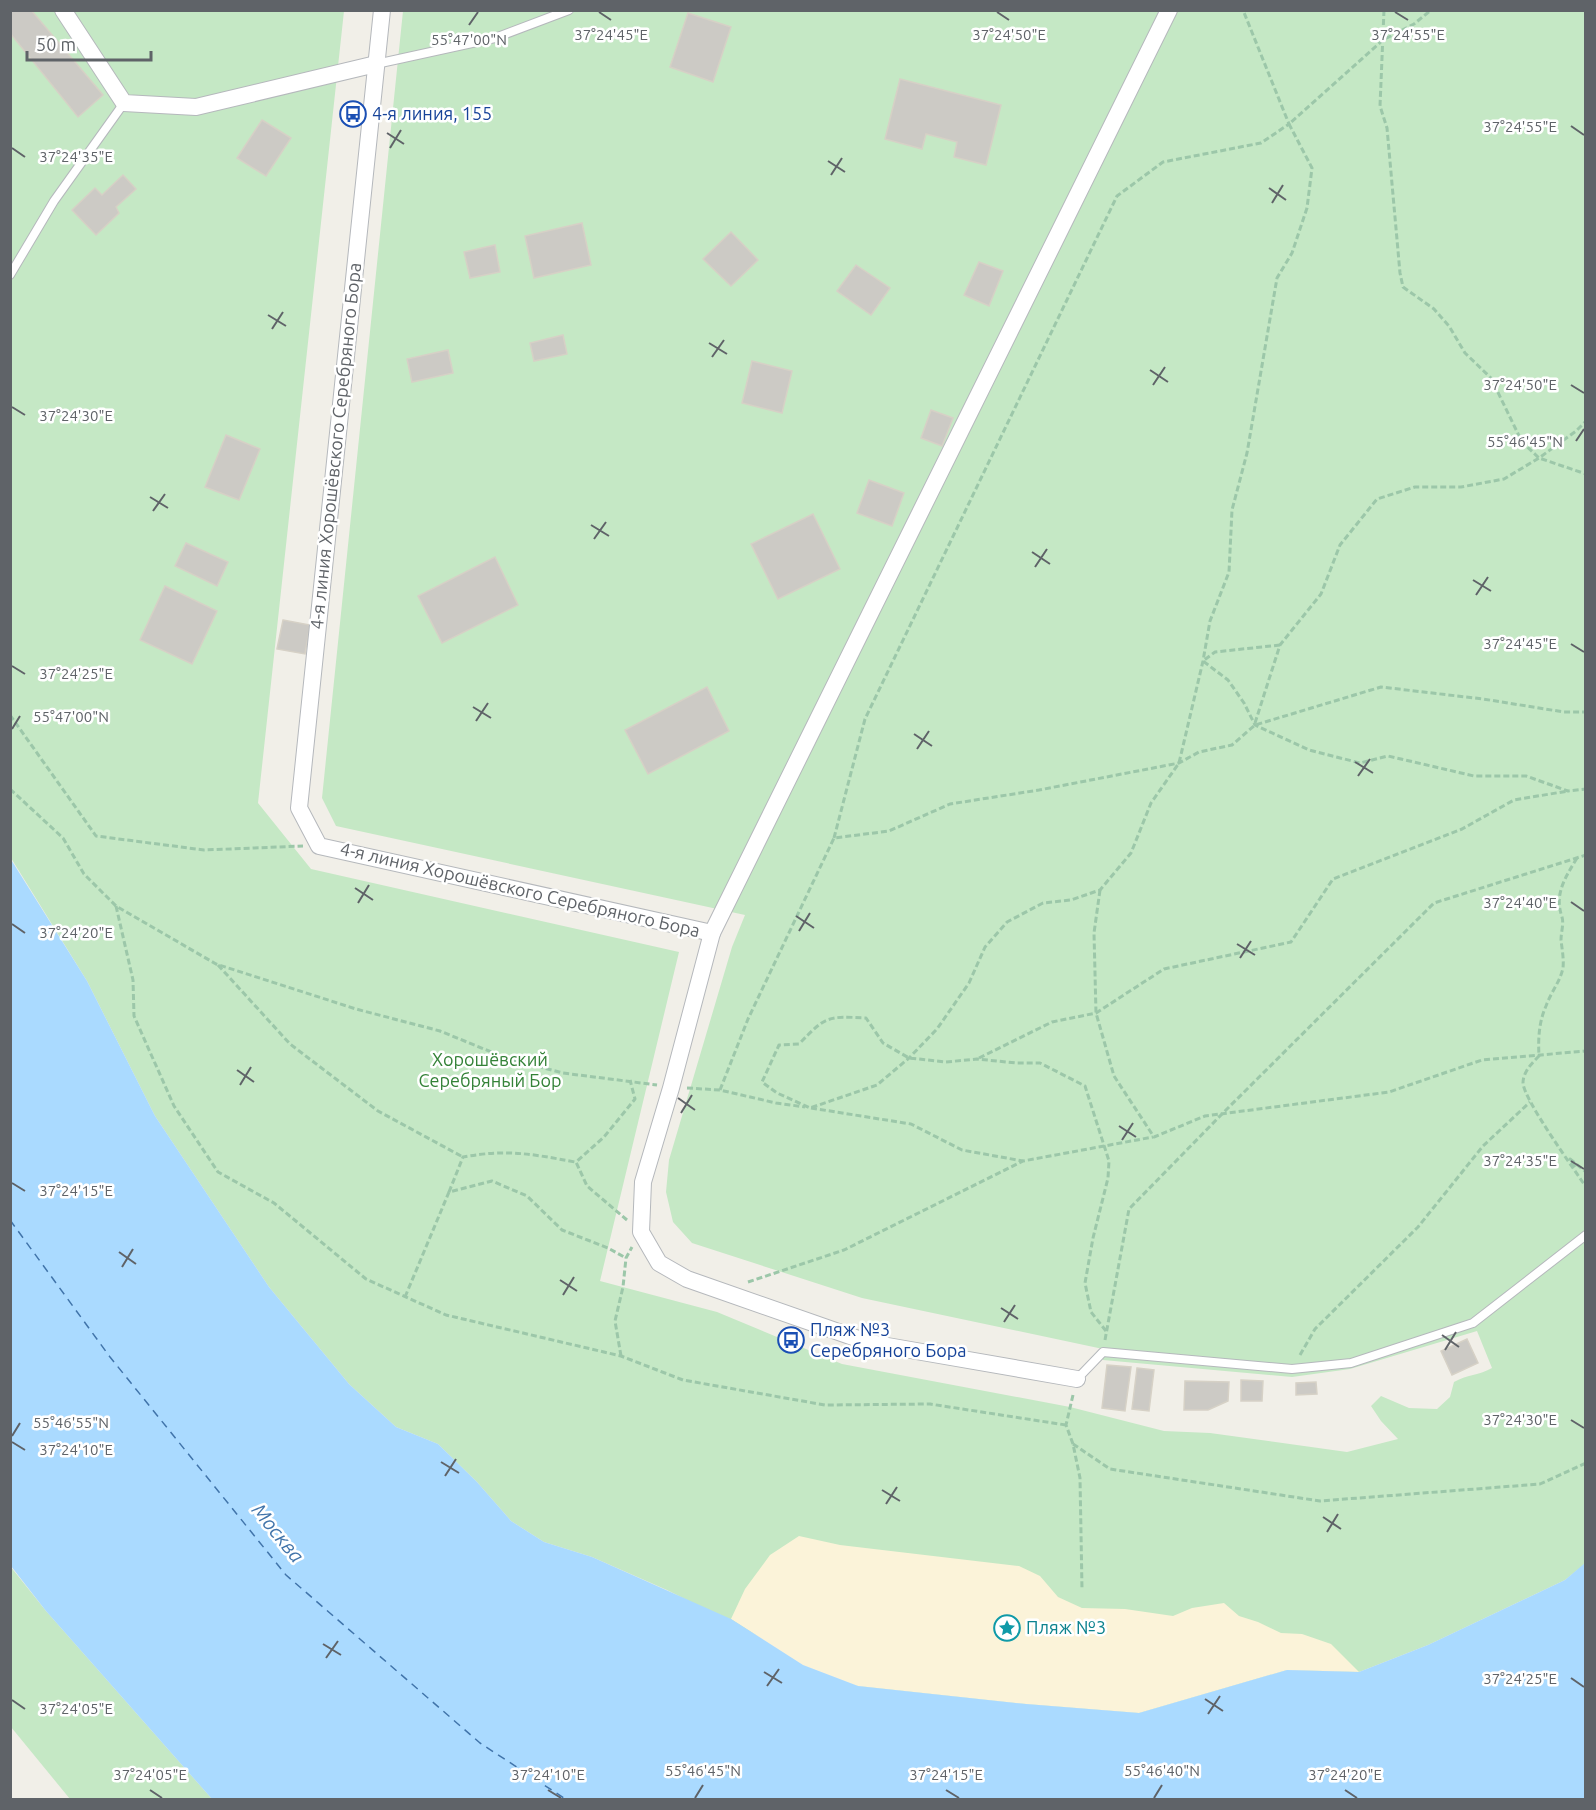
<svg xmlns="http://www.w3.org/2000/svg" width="1596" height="1810" viewBox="0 0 1596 1810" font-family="Ubuntu,sans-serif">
	<rect width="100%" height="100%" fill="#f1efe8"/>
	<g fill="#c5e8c5">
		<path d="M11 11H344L258 803 311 869 679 952 600 1281 717 1312 842 1364 1070 1407 1164 1431 1210 1433 1347 1452 1398 1439 1381 1421 1371 1406 1381 1396 1409 1408 1437 1409 1450 1397 1454 1382C1466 1375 1480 1375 1492 1368L1477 1331 1350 1369 1292 1377 1103 1360V1349L862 1298 692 1243 673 1222 666 1192 669 1160 732 947 745 915 336 826 322 798 403 11H1585L1586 1563 1565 1580 1428 1645 1359 1672 1287 1670 1139 1713 1026 1704 858 1686 667 1590 592 1557 544 1542 511 1521 477 1482 438 1444 396 1427 349 1384 269 1287 155 1116 87 981 11 858Z"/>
		<polygon points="10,1566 46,1611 212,1799 70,1799 11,1727"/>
	</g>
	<polygon fill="#fbf3d9" points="799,1536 840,1545 1019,1566 1040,1576 1058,1597 1082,1608 1125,1609 1173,1616 1192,1608 1224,1603 1239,1616 1258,1622 1281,1633 1302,1634 1331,1644 1359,1672 1287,1670 1139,1713 1026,1704 858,1686 803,1665 731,1619 745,1589 770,1555"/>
	<polygon fill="#aadaff" points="10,858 87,981 155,1116 269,1287 349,1384 396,1427 438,1444 477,1482 511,1521 544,1542 592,1557 731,1619 803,1665 858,1686 1026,1704 1139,1713 1287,1670 1359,1672 1428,1645 1565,1580 1585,1563 1585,1799 212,1799 46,1611 11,1566"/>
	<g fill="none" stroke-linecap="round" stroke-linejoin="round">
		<polyline stroke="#4174aa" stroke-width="1.5" stroke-dasharray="8 6" stroke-linecap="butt" points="10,1220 110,1357 286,1575 480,1743 567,1800"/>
	</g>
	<g fill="#cccac5" stroke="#d6d1c6" stroke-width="1.5">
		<polygon points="10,10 31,10 103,95 78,117 10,33"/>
		<polygon points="688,13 731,27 713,82 670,67"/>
		<polygon points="900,79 1001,105 986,165 954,157 957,142 926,134 922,149 885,139"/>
		<polygon points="262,120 291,138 266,176 237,158"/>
		<polygon points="123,175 136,189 116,207 119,213 96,235 72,210 95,188 102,195"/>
		<polygon points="582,223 591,265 534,278 525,236"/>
		<polygon points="731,232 758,260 731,286 703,259"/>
		<polygon points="495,245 500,272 470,278 464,252"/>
		<polygon points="979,262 1003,271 989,306 964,295"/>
		<polygon points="856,265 890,288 871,315 837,291"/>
		<polygon points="563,335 567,354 534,361 530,343"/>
		<polygon points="448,350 453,373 412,382 407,359"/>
		<polygon points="752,361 792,371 782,413 742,403"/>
		<polygon points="931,410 953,418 942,446 921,438"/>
		<polygon points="226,435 260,449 239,500 205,487"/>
		<polygon points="869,480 904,493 892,526 857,513"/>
		<polygon points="813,514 840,569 778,599 751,544"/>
		<polygon points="186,543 228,562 217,586 175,566"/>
		<polygon points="495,557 518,605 442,643 418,596"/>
		<polygon points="165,586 217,611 192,664 140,640"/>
		<polygon points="283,620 310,625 305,654 277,649"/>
		<polygon points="707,687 729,731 648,774 625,730"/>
		<polygon points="1467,1339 1478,1363 1452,1375 1441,1351"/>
		<polygon points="1107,1365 1131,1367 1125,1411 1102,1408"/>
		<polygon points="1137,1368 1154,1370 1149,1411 1132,1409"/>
		<polygon points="1241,1380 1263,1381 1262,1401 1241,1401"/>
		<polygon points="1185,1381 1229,1382 1228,1401 1208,1410 1184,1410"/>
		<polygon points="1316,1382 1317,1394 1296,1395 1296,1383"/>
	</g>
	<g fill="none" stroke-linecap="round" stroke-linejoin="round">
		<g stroke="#b5b8bc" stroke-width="10">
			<g id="lane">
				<polyline points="376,64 495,38 569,10"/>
				<polyline points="10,275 54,201 124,103"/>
				<polyline points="1077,1379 1103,1352 1292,1369 1351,1363 1473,1323 1586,1235"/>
			</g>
		</g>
		<g stroke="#b5b8bc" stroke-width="18">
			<g id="street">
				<polyline points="63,10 124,103 196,107 376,64"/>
				<polyline points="382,10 299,808 319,846 712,933 671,1088 643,1182 641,1232 659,1263 687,1279 870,1343 1077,1379"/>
				<polyline points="712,933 1169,10"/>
			</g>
		</g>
		<g stroke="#9cc7a9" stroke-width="3" stroke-dasharray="6 3" stroke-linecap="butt">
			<polyline points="1384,10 1380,106 1387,128 1400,273 1403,287 1434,309 1449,326 1465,353 1491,378 1522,442 1539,458 1586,474"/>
			<polyline points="1280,645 1215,652 1203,661 1228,680 1244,703 1255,725 1309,750 1360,763 1388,756 1474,776 1526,776 1568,791 1586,789"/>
			<polyline points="10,715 96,836 204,850 303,846"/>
			<polyline points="1255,723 1280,645 1321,594 1340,545 1377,499 1415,487 1461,487 1504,479 1539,458 1576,431 1586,421"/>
			<polyline points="10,789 63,838 84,874 116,906 216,964 356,1009 440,1031 506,1058 563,1073 657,1085"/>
			<polyline points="834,838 865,719 1117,196 1163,162 1261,143 1289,124 1243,10"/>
			<path d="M1577 858C1565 878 1554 894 1562 917 1564 923 1561 933 1561 940 1562 949 1564 959 1563 968 1560 982 1551 992 1546 1006 1539 1022 1538 1038 1539 1056 1532 1063 1523 1072 1523 1083 1524 1100 1574 1169 1586 1187"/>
			<polyline points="1100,890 1094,933 1096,1013 1114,1076 1154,1137 1205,1116 1389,1092 1482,1060 1586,1051"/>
			<polyline points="116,906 133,980 134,1016 174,1106 218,1172 274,1203 366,1279 446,1315 621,1356 683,1380 825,1405 930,1404 1066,1425"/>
			<polyline points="218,965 290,1044 378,1111 463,1157"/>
			<polyline points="979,1058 1052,1022 1096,1013 1164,969 1291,942 1333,879 1462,829 1514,800 1568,791"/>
			<polyline points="687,1088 720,1090 776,1103 805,1107"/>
			<polyline points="720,1090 748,1019 834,838 889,831 950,804 1039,790 1179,763 1199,752 1232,745 1255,725 1381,687 1483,699 1564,712 1586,712"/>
			<polyline points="811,1108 911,1124 962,1150 1023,1161"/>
			<polyline points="1575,1167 1570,1159 1586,1172"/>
			<path d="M449 1192 463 1157C507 1149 532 1154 575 1162"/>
			<polyline points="627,1220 587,1186 576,1162 604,1137 635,1099 630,1080"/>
			<polyline points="748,1282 844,1250 1023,1161 1153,1137"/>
			<polyline points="405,1297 449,1192 492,1181 527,1196 562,1230 608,1248 626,1258"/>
			<path d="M1106 1331 1091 1312 1085 1283 1093 1238 1108 1178 1109 1161 1085 1086 1040 1063H1016L977 1059 946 1062 909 1058 883 1043 866 1018C827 1016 826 1016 799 1044L779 1045 762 1082 777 1093 810 1108 877 1085 909 1058 937 1029 969 983 985 947 1007 922 1043 903 1071 900 1100 890 1131 853 1151 803 1179 763 1203 661 1210 621 1229 572 1232 510 1247 453 1277 278 1292 253 1307 208 1312 168 1289 124 1383 40 1414 24 1431 10"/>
			<polyline points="1105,1340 1129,1209 1222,1114 1434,903 1586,855"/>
			<polyline points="1300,1355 1315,1329 1418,1227 1483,1146 1530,1102"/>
			<polyline points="621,1356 615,1321 623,1287 626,1258 632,1247"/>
			<polyline points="1073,1395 1066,1425 1073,1444 1080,1478 1082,1589"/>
			<polyline points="1073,1444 1110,1469 1320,1501 1540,1484 1586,1463"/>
		</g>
		<use href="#lane" stroke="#fff" stroke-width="8"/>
		<use href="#street" stroke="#fff" stroke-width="16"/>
	</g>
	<path fill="none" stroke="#5f6368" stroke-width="2" d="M599 12 611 20M997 12 1009 20M1395 12 1408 20M469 25 478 12M1571 126 1584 135M387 133 404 144M12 148 25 157M390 148 401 130M828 161 845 172M831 175 842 158M1269 188 1286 200M1272 203 1283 185M268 315 286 326M272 329 283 312M709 343 727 354M712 357 724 340M1150 370 1168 382M1153 385 1165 367M1571 385 1584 393M12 407 25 415M1576 441 1584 429M150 497 168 508M153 511 165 494M591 525 609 536M594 539 606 522M1032 552 1050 564M1035 567 1047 549M1473 580 1491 591M1476 595 1488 577M1571 644 1584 652M12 666 25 674M473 707 491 718M476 721 488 703M12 729 20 716M914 734 932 746M917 749 929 731M1355 762 1373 773M1358 776 1370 759M355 888 373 900M1571 902 1584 911M358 903 369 885M796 916 814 928M12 924 25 933M799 931 810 913M1237 944 1255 955M1240 958 1251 941M237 1070 254 1082M240 1085 251 1067M678 1098 695 1110M681 1113 692 1095M1119 1126 1136 1137M1122 1140 1133 1123M1571 1161 1584 1169M12 1183 25 1191M119 1252 136 1264M122 1267 133 1249M560 1280 577 1291M563 1295 574 1277M1001 1308 1018 1319M1004 1322 1015 1305M1442 1335 1459 1347M1445 1350 1456 1332M1571 1420 1584 1428M12 1436 20 1423M12 1442 25 1450M441 1462 459 1473M445 1476 456 1459M882 1490 900 1501M886 1504 897 1487M1323 1517 1341 1529M1327 1532 1338 1514M323 1644 341 1655M326 1658 338 1641M764 1672 782 1683M1571 1678 1584 1687M767 1686 779 1669M1205 1699 1223 1711M12 1700 25 1709M1208 1714 1220 1696M150 1790 162 1798M548 1790 561 1798M946 1790 959 1798M1345 1790 1357 1798M695 1798 703 1785M1154 1798 1162 1785"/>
	<defs>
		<g id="bus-ring" transform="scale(1.35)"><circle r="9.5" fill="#fff" stroke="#1a4fb4" stroke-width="1.5"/><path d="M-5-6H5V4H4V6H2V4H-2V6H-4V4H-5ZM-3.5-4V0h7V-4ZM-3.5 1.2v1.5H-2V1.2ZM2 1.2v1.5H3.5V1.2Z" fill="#1a4fb4"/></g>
		<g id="sight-ring" transform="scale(1.35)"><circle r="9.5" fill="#fff" stroke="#0f9aa8" stroke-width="1.5"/><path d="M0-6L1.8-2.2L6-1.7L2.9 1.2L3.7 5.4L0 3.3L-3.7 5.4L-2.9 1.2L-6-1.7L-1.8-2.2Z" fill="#0f9aa8"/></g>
	</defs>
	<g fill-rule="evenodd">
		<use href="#bus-ring" x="353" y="114"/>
		<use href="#bus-ring" x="791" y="1340"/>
		<use href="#sight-ring" x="1007" y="1628"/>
	</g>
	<g text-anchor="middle" stroke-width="5" stroke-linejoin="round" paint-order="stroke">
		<g font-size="18" fill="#164399" stroke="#fff" text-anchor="start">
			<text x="372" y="120">4-я линия, 155</text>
			<text x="810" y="1336">Пляж №3<tspan x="810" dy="21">Cеребряного Бора</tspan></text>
		</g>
		<g font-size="18" fill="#5f6368" stroke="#fff">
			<text transform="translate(336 446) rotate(-84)" y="6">4-я линия Хорошёвского Серебряного Бора</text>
			<text transform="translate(520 890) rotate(13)" y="6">4-я линия Хорошёвского Серебряного Бора</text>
		</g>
		<g font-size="18" fill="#348238" stroke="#fff">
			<text x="490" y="1066">Хорошёвский<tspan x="490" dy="21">Серебряный Бор</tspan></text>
		</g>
		<g font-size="18" fill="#0d838f" stroke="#fff" text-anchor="start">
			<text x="1026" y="1634">Пляж №3</text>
		</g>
		<g font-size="20" font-style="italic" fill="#4174aa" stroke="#fff">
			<text transform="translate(278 1533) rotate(51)" y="7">Москва</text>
		</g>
	</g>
	<g font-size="15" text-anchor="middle" fill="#5f6368" stroke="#fff" stroke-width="5" stroke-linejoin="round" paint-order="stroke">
		<text x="611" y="40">37°24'45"E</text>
		<text x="1009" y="40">37°24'50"E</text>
		<text x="1408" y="40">37°24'55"E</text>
		<text x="469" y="45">55°47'00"N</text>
		<text x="1520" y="132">37°24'55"E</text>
		<text x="76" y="162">37°24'35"E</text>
		<text x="1520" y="390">37°24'50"E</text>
		<text x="76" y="421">37°24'30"E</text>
		<text x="1525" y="447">55°46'45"N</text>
		<text x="1520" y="649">37°24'45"E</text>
		<text x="76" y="679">37°24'25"E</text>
		<text x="71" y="722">55°47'00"N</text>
		<text x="1520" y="908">37°24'40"E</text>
		<text x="76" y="938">37°24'20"E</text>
		<text x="1520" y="1166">37°24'35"E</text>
		<text x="76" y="1196">37°24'15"E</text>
		<text x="1520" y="1425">37°24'30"E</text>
		<text x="71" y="1428">55°46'55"N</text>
		<text x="76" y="1455">37°24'10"E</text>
		<text x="1520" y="1684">37°24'25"E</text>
		<text x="76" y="1714">37°24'05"E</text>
		<text x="703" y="1776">55°46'45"N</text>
		<text x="1162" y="1776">55°46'40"N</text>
		<text x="150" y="1780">37°24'05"E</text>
		<text x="548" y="1780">37°24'10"E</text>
		<text x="946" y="1780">37°24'15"E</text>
		<text x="1345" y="1780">37°24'20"E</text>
	</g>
	<rect width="1596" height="1810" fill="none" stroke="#5f6368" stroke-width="24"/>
	<path d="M27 51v9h124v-9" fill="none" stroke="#5f6368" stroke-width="3"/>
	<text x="36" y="51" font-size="18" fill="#5f6368" stroke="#ffffff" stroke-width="4.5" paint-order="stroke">50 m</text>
</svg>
